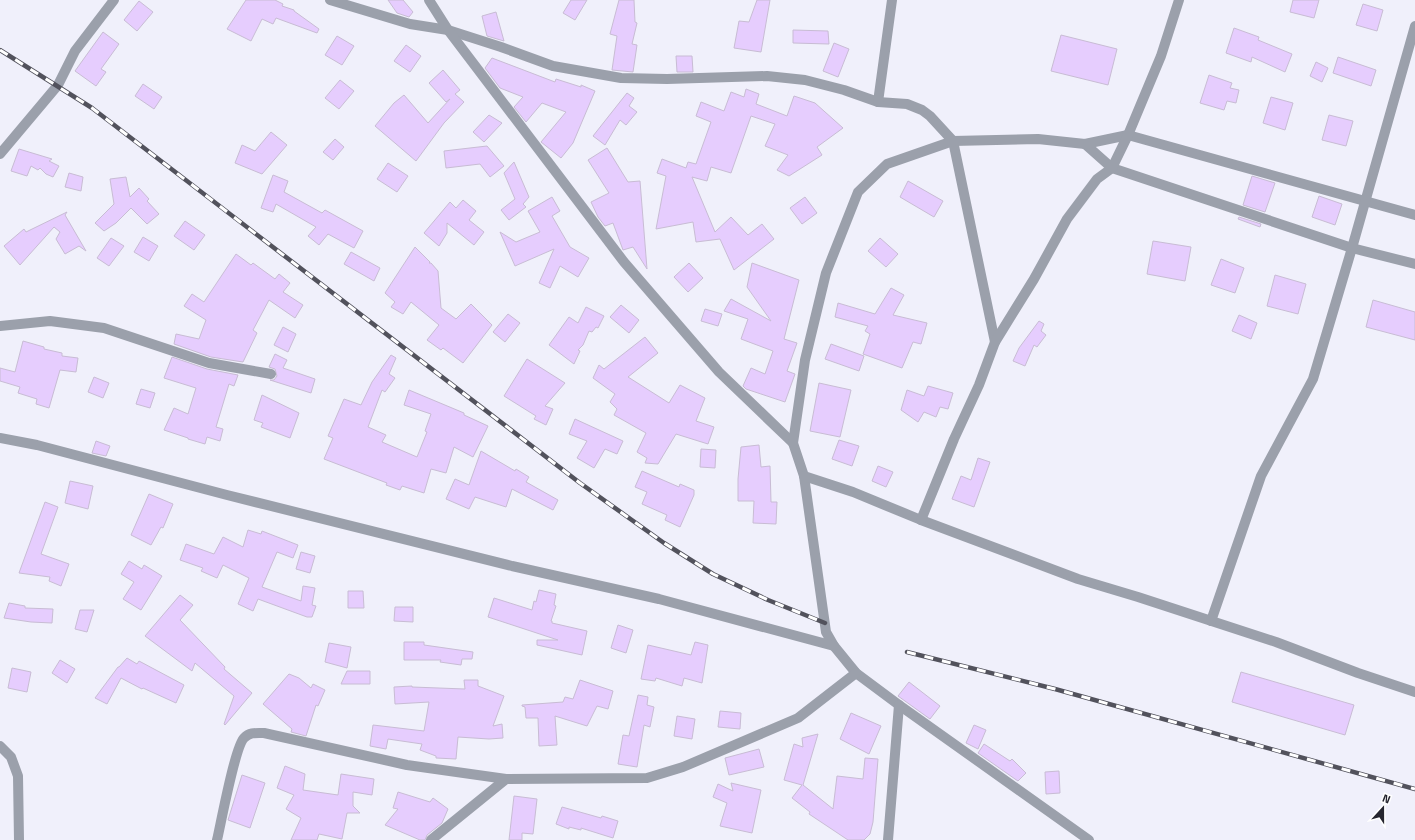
<svg xmlns="http://www.w3.org/2000/svg" width="1415" height="840" viewBox="0 0 1415 840" font-family="'Titillium Web',sans-serif">
	<rect width="100%" height="100%" fill="#f0f0fb"/>
	<g fill="#e6cdfe" stroke="#c8bcd4">
		<polygon points="246,0 275,0 283,4 282,6 294,10 294,11 319,29 317,33 276,18 273,24 262,19 251,41 227,29"/>
		<polygon points="388,0 403,0 413,12 409,17 397,13"/>
		<polygon points="571,0 587,0 575,20 563,13"/>
		<polygon points="619,0 634,0 635,22 637,23 632,44 637,45 633,72 612,70 617,36 610,34"/>
		<polygon points="757,0 770,0 761,52 734,48 739,21 749,22"/>
		<polygon points="1293,0 1319,0 1314,18 1290,12"/>
		<polygon points="139,1 153,12 137,31 124,20"/>
		<polygon points="1363,4 1383,10 1377,31 1356,25"/>
		<polygon points="496,12 504,41 487,36 482,16"/>
		<polygon points="1234,28 1259,37 1258,40 1292,54 1285,72 1252,57 1251,62 1226,53"/>
		<polygon points="793,30 828,31 829,44 793,43"/>
		<polygon points="103,32 119,44 101,69 106,72 96,86 75,71"/>
		<polygon points="1061,35 1117,49 1108,85 1051,71"/>
		<polygon points="337,36 354,46 342,65 325,55"/>
		<polygon points="834,43 849,49 838,77 823,71"/>
		<polygon points="406,45 421,56 410,72 394,61"/>
		<polygon points="676,56 692,56 693,72 677,72"/>
		<polygon points="1338,57 1376,70 1371,86 1333,73"/>
		<polygon points="492,58 555,82 556,79 581,87 581,85 595,91 573,143 561,158 541,142 566,112 542,103 526,122 514,107 523,97 500,88 485,68"/>
		<polygon points="1316,62 1328,68 1322,82 1310,76"/>
		<polygon points="443,70 460,90 455,94 464,102 444,123 416,161 375,126 394,103 404,95 428,123 450,99 446,102 429,83"/>
		<polygon points="1209,75 1232,83 1230,88 1239,90 1236,103 1227,101 1224,110 1200,103"/>
		<polygon points="340,80 354,91 339,109 325,98"/>
		<polygon points="143,84 162,97 154,109 135,96"/>
		<polygon points="746,89 759,94 756,104 787,116 794,96 815,103 843,128 817,147 822,155 789,176 777,170 788,155 765,146 775,124 751,116 731,173 711,167 707,181 692,177 715,232 731,217 748,235 762,224 774,239 734,270 720,239 696,242 693,222 656,229 666,176 657,173 662,159 686,168 688,162 696,164 711,122 696,116 701,102 724,111 731,92 744,97"/>
		<polygon points="627,93 634,98 629,106 637,112 626,125 620,120 605,145 593,136"/>
		<polygon points="1271,97 1293,103 1285,130 1263,123"/>
		<polygon points="489,115 502,123 484,142 473,132"/>
		<polygon points="1329,115 1353,121 1346,146 1322,140"/>
		<polygon points="271,132 287,145 262,174 235,163 242,145 255,151"/>
		<polygon points="335,139 344,147 333,160 323,152"/>
		<polygon points="487,146 504,166 490,177 480,164 446,168 444,151"/>
		<polygon points="607,148 628,182 640,181 647,269 633,247 623,250 613,223 605,226 598,217 591,202 609,193 588,160"/>
		<polygon points="19,149 52,159 49,161 59,166 53,177 46,174 40,168 38,170 31,166 27,176 11,171"/>
		<polygon points="514,162 529,197 523,204 526,207 509,220 501,210 515,199 504,173"/>
		<polygon points="388,163 408,176 397,192 377,179"/>
		<polygon points="69,173 83,177 81,191 65,187"/>
		<polygon points="273,175 288,181 284,192 322,213 325,210 363,231 354,248 328,234 319,245 308,236 316,227 276,204 273,212 261,208"/>
		<polygon points="1252,176 1275,183 1265,212 1243,205"/>
		<polygon points="126,177 130,197 139,188 149,199 147,201 159,214 147,224 131,208 116,223 104,231 95,223 114,204 110,179"/>
		<polygon points="908,181 943,201 934,217 900,197"/>
		<polygon points="1319,196 1342,204 1335,225 1312,217"/>
		<polygon points="552,197 560,211 552,216 570,247 589,258 578,277 560,266 550,288 539,283 554,249 515,266 500,232 516,242 540,232 528,211"/>
		<polygon points="805,197 817,213 802,224 790,208"/>
		<polygon points="463,200 476,211 469,220 484,232 474,245 447,223 447,233 439,246 424,233 450,202 456,208"/>
		<polygon points="67,212 65,215 86,251 79,246 65,254 56,239 60,232 54,227 20,265 4,246 24,229 26,232"/>
		<polygon points="1239,217 1261,224 1260,227 1238,219"/>
		<polygon points="185,221 205,235 194,250 174,236"/>
		<polygon points="143,237 158,246 149,261 134,252"/>
		<polygon points="111,238 124,246 109,266 97,258"/>
		<polygon points="880,238 898,254 886,267 868,251"/>
		<polygon points="1153,241 1191,247 1185,281 1147,274"/>
		<polygon points="415,247 430,262 429,263 431,263 438,271 441,308 456,319 471,304 492,325 463,363 443,348 441,350 427,340 439,325 411,302 403,314 391,307 395,302 385,293"/>
		<polygon points="351,252 380,268 374,281 344,264"/>
		<polygon points="236,254 251,265 253,263 275,279 279,274 290,283 283,292 303,305 295,318 269,300 253,330 257,333 243,362 211,357 174,344 176,334 199,339 206,320 184,306 192,294 204,302"/>
		<polygon points="1221,259 1244,268 1235,293 1211,285"/>
		<polygon points="689,263 703,278 688,292 674,277"/>
		<polygon points="752,263 799,280 784,339 797,343 787,371 795,374 785,402 746,389 743,386 751,368 765,374 773,351 741,339 748,319 724,311 731,299 771,321 747,287"/>
		<polygon points="1275,275 1306,284 1298,314 1267,306"/>
		<polygon points="891,288 904,295 893,315 927,323 921,344 913,342 902,368 863,354 870,334 865,331 868,326 835,317 838,303 875,314"/>
		<polygon points="1373,300 1415,312 1415,340 1366,327"/>
		<polygon points="621,305 639,320 629,333 610,317"/>
		<polygon points="586,307 604,316 598,328 596,327 592,332 589,331 583,345 578,350 580,351 574,364 549,345 569,317 578,323"/>
		<polygon points="705,309 722,314 718,326 701,321"/>
		<polygon points="508,314 520,323 505,342 493,332"/>
		<polygon points="1239,315 1257,323 1251,339 1232,331"/>
		<polygon points="1039,321 1044,324 1041,331 1046,335 1037,347 1034,345 1025,366 1013,361 1019,348"/>
		<polygon points="283,327 296,334 288,352 274,345"/>
		<polygon points="645,337 658,353 628,377 669,403 680,385 705,398 696,421 714,427 708,444 676,434 658,464 645,463 647,458 637,452 646,433 614,415 617,409 610,402 615,394 593,378 599,365 604,369"/>
		<polygon points="23,341 44,347 44,349 62,353 62,356 78,358 76,372 60,370 49,408 36,404 37,399 18,393 20,387 0,381 0,368 15,372"/>
		<polygon points="831,344 864,356 859,371 825,359"/>
		<polygon points="275,354 287,360 283,368 315,379 311,393 270,380 274,380 277,376 275,369 269,367"/>
		<polygon points="391,355 396,358 389,374 395,378 385,392 382,390 368,427 386,435 382,442 417,457 427,432 425,431 431,414 404,405 409,390 464,413 464,415 488,426 473,457 454,447 446,473 431,469 424,493 402,486 400,490 386,485 387,483 324,459 333,438 328,436 344,399 361,405 372,382"/>
		<polygon points="172,357 207,369 238,375 234,386 229,384 216,427 223,429 220,441 207,437 205,444 188,439 188,438 164,430 174,408 188,414 196,388 164,378"/>
		<polygon points="527,359 565,383 545,406 553,409 546,425 534,419 536,416 504,396"/>
		<polygon points="94,377 109,383 103,398 88,392"/>
		<polygon points="819,383 851,390 840,437 810,431"/>
		<polygon points="928,386 953,393 948,409 940,407 936,417 924,412 918,422 901,410 907,390 924,396"/>
		<polygon points="141,389 155,393 150,408 136,404"/>
		<polygon points="262,395 299,413 290,438 261,427 263,423 254,420"/>
		<polygon points="575,419 623,441 617,454 605,449 594,468 577,458 587,441 569,434"/>
		<polygon points="839,440 859,446 852,466 832,459"/>
		<polygon points="96,441 110,446 106,456 92,453"/>
		<polygon points="759,445 761,467 770,466 771,502 777,502 776,524 753,523 754,501 738,501 738,479 741,447"/>
		<polygon points="701,449 716,450 715,468 700,467"/>
		<polygon points="481,451 515,471 516,469 529,477 526,482 558,500 553,510 512,489 506,507 475,497 469,509 446,499 455,479 469,485"/>
		<polygon points="978,458 990,462 974,507 952,499 961,476 971,480"/>
		<polygon points="878,466 893,472 886,487 872,481"/>
		<polygon points="642,471 679,487 680,484 694,490 694,495 680,527 665,520 667,515 642,504 647,492 635,487"/>
		<polygon points="70,481 93,486 88,509 65,503"/>
		<polygon points="149,494 173,504 163,528 161,527 151,545 131,535"/>
		<polygon points="45,502 58,507 41,554 69,564 61,586 49,581 50,577 19,573"/>
		<polygon points="248,530 261,534 262,531 298,545 293,558 277,552 262,587 301,601 303,586 315,588 312,605 316,606 312,617 307,617 258,599 253,611 238,604 249,578 223,565 217,578 201,571 203,568 180,560 186,544 214,554 223,537 243,547"/>
		<polygon points="301,552 315,556 310,573 296,569"/>
		<polygon points="129,561 142,569 144,565 162,576 141,610 123,599 134,582 121,574"/>
		<polygon points="539,590 556,594 554,605 556,606 551,621 552,621 552,623 587,631 582,655 537,645 537,640 558,640 488,617 494,598 532,610 534,601 536,602"/>
		<polygon points="348,591 363,591 364,608 348,608"/>
		<polygon points="180,595 193,605 180,620 225,667 224,669 252,693 225,725 224,724 234,696 195,663 192,671 145,636"/>
		<polygon points="9,603 25,606 25,608 53,609 52,623 31,622 4,618"/>
		<polygon points="395,607 413,607 413,622 394,621"/>
		<polygon points="80,610 94,610 87,632 75,629"/>
		<polygon points="618,625 633,630 626,653 611,648"/>
		<polygon points="404,642 424,642 424,645 473,652 472,659 462,659 461,665 440,662 441,660 404,660"/>
		<polygon points="695,642 708,645 702,683 684,678 682,686 656,678 655,681 641,679 648,645 691,655"/>
		<polygon points="329,643 351,647 347,668 325,662"/>
		<polygon points="127,658 137,664 139,661 184,685 176,703 143,688 142,689 121,678 107,704 95,698 118,667 119,667"/>
		<polygon points="60,660 75,669 67,683 52,673"/>
		<polygon points="12,668 31,672 27,692 8,688"/>
		<polygon points="347,671 370,671 370,684 341,684"/>
		<polygon points="1241,672 1354,705 1345,735 1232,702"/>
		<polygon points="289,674 299,678 311,688 313,684 325,690 318,706 316,705 306,736 291,732 292,729 263,704"/>
		<polygon points="464,680 478,680 478,686 504,696 493,726 502,724 503,738 489,739 458,737 456,759 436,758 436,756 420,750 422,744 388,739 386,749 370,746 373,725 424,731 429,702 395,704 394,687 412,686 412,687 465,689"/>
		<polygon points="580,680 613,691 608,709 597,706 587,726 555,716 557,745 539,746 538,718 526,718 525,707 522,706 522,705 563,702 565,697 573,699"/>
		<polygon points="909,682 940,706 930,719 898,696"/>
		<polygon points="638,695 648,697 647,705 654,707 650,727 644,725 637,767 618,764 623,735 629,736"/>
		<polygon points="720,711 741,713 740,729 718,727"/>
		<polygon points="851,713 881,726 869,754 840,739"/>
		<polygon points="677,716 695,719 692,739 674,736"/>
		<polygon points="974,725 986,730 978,749 966,743"/>
		<polygon points="818,734 803,785 833,809 837,776 863,779 865,758 878,759 873,822 870,834 864,840 848,840 809,814 810,812 792,798 802,785 784,780 794,744 803,747 802,738"/>
		<polygon points="984,744 1010,761 1012,759 1026,773 1018,781 1015,779 978,753"/>
		<polygon points="759,749 764,767 729,775 725,758"/>
		<polygon points="285,766 305,774 303,790 338,795 341,774 374,779 372,795 353,792 353,806 360,813 347,813 342,839 319,834 317,840 291,840 301,818 286,809 294,795 277,788"/>
		<polygon points="1059,771 1060,793 1046,794 1045,772"/>
		<polygon points="242,775 265,783 250,828 228,820"/>
		<polygon points="731,783 761,790 752,833 720,826 727,803 713,797 718,784 733,791"/>
		<polygon points="398,792 430,802 433,798 448,809 442,823 427,835 425,840 420,840 385,825 398,809 393,808"/>
		<polygon points="514,796 537,799 533,834 522,833 522,840 509,840"/>
		<polygon points="562,807 601,818 602,816 618,821 613,838 581,828 581,830 569,827 569,829 556,824"/>
	</g>
	<g fill="none" stroke-linecap="round" stroke-linejoin="round">
		<g stroke="#9ba0ab" stroke-width="10">
			<polyline points="330,0 410,24 448,30 501,47 553,66 621,78 667,79 767,76 805,80 844,90 878,102 907,104 922,110 930,116 953,141 995,342"/>
			<polyline points="429,0 448,30 624,262 719,372 793,443 804,476 826,632 834,646 856,673 899,705 1089,840"/>
			<polyline points="878,102 892,0"/>
			<polyline points="1085,144 1112,168 1352,248 1415,264"/>
			<polyline points="0,154 58,85 75,51 114,0"/>
			<polyline points="0,326 50,321 104,328 209,363 271,374"/>
			<polyline points="0,438 37,445 227,495 512,566 659,599 834,646"/>
			<polyline points="793,443 805,360 826,273 858,192 887,164 953,141 1038,139 1085,144 1128,135 1415,215"/>
			<polyline points="804,476 853,492 921,520 1078,579 1138,597 1276,642 1358,673 1415,692"/>
			<polyline points="921,520 954,439 979,385 995,342 1034,279 1067,219 1097,179 1112,168 1128,135 1161,56 1179,0"/>
			<polyline points="1211,621 1261,476 1313,379 1352,248 1415,26"/>
			<polyline points="0,746 11,757 18,776 19,840"/>
			<path d="M217 840C221 823 235 747 244 738 250 732 256 733 264 733L407 765 506 779 647 778 683 767 798 718 856 673"/>
			<polyline points="431,840 506,779"/>
			<polyline points="888,840 899,705"/>
		</g>
		<g stroke="#52525c" stroke-width="4.5">
			<g id="rail">
				<polyline points="0,50 92,108 580,483 664,543 713,574 768,600 825,623"/>
				<polyline points="907,652 1055,689 1415,789"/>
			</g>
		</g>
		<use href="#rail" stroke="#fff" stroke-width="3" stroke-dasharray="9" stroke-linecap="butt"/>
	</g>
	<g transform="translate(1383 808) rotate(21)" stroke="#ffffff" stroke-width="3" paint-order="stroke">
	<path d="M0-3L7 15L0 10L-7 15Z" fill="#25252f"/>
	<text y="-6" font-size="11" font-weight="bold" text-anchor="middle" fill="#25252f">N</text>
	</g>
</svg>
